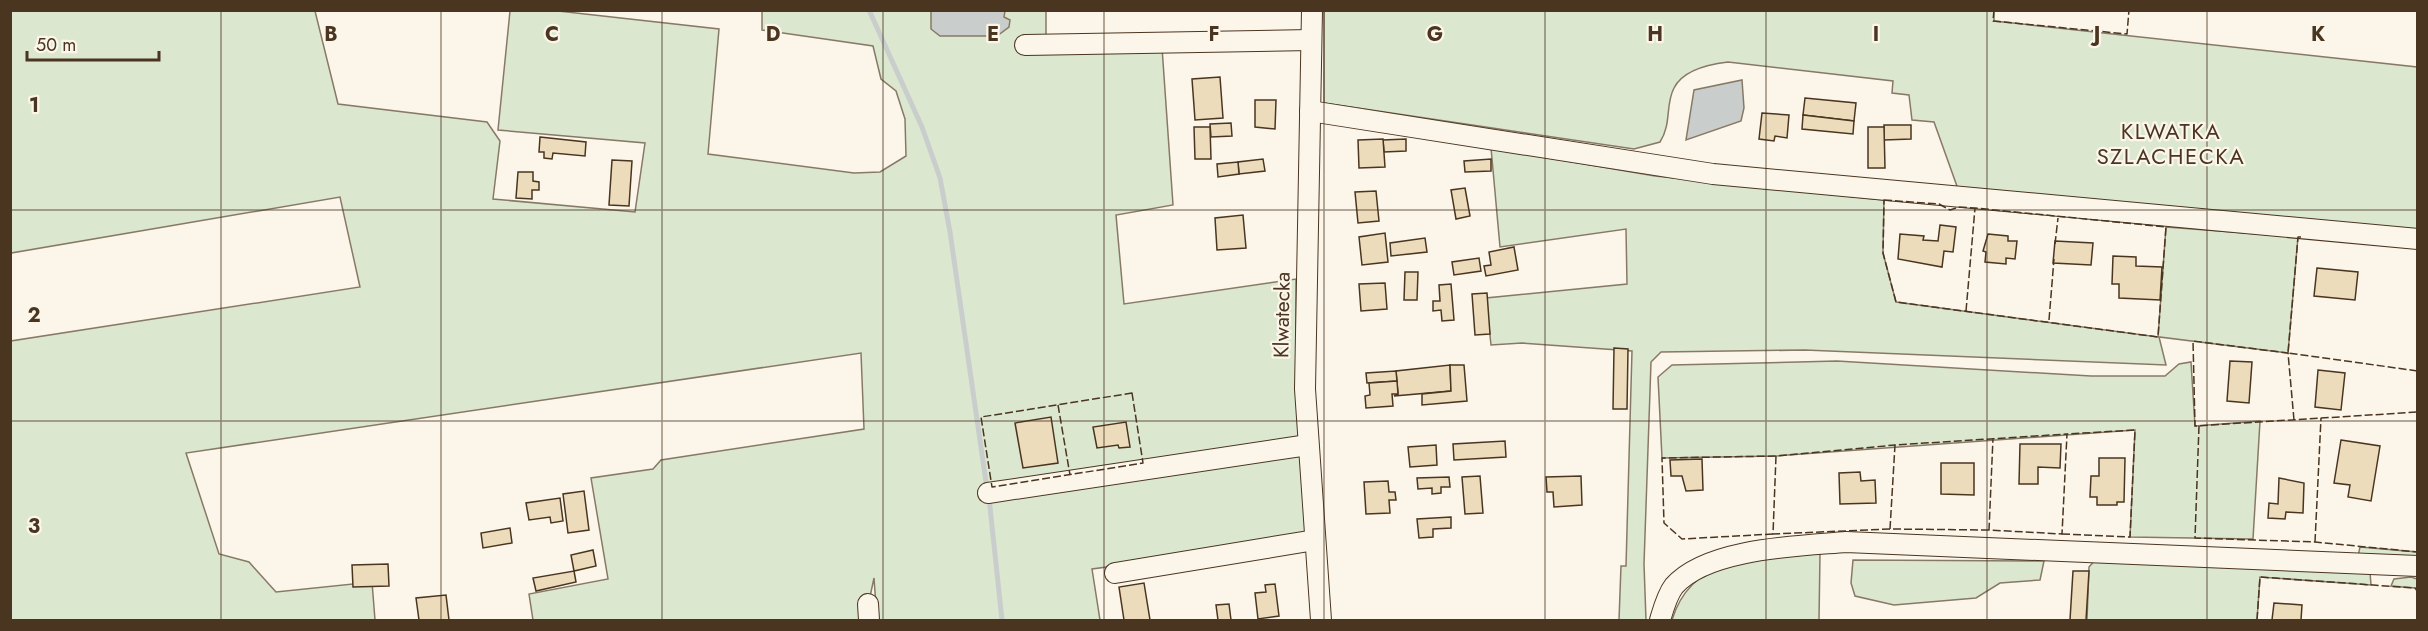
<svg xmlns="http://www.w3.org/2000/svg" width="2428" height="631" viewBox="0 0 2428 631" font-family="Jost,sans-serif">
	<rect width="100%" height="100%" fill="#fbf6e9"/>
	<g fill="#dce7d0" stroke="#887966" stroke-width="1.5">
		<path d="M1888 10 1994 11V21L2417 67V234L1958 189 1934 122 1912 120 1909 95 1892 93 1893 81 1728 62C1711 64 1683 70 1674 88 1665 105 1672 123 1660 142L1634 149 1324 103V11Z"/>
		<polygon points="11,11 315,11 338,104 487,122 500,141 493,199 635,212 645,143 498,130 510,11 558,11 719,29 708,154 854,173 880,172 906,156 905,119 896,91 881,79 873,46 762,30 762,11 1046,11 1046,36 1161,33 1173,205 1116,215 1124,304 1296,279 1296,375 1306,541 1092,569 1100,620 877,620 874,578 865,620 533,620 529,594 608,579 591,478 653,469 661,460 864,429 861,353 186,453 219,554 249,562 276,592 372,582 375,620 11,620 11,341 360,287 340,197 11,253"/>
		<polygon points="1491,148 1655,176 1884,200 1883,253 1896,302 2158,337 2166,227 2298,237 2288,353 2159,337 2166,365 1805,350 1661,352 1651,362 1644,564 1646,620 1619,620 1621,566 1626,566 1632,351 1522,343 1491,345 1486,298 1627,284 1626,229 1500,247"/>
		<polygon points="1837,361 2091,376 2165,376 2179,364 2191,362 2195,426 2260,421 2253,539 2130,537 2135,430 1776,456 1662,458 1658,377 1672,365"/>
		<polygon points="2360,547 2417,552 2417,559 2358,556"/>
		<path d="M1820 554 1819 620H1672C1692 553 1762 555 1820 554Z"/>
		<polygon points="2096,559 2370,572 2371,585 2260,577 2257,620 2087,620 2089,567"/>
		<polygon points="1853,560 2044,561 2040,580 2000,583 1976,598 1894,605 1855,596 1851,583"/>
		<polygon points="2411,577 2417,579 2417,591 2415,588 2391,586 2394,579"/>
	</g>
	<g fill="#c9cecd" stroke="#887966" stroke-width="1.5">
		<polygon points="931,11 1005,11 1004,17 1010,20 1009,27 997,36 940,36 931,29"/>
		<polygon points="1742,80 1744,108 1741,121 1686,140 1694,90"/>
	</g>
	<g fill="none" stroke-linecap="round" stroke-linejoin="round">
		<g stroke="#c9cecd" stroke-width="5">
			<polyline points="869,10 922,127 940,178 950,232 987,489"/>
			<polyline points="989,498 1002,620"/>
		</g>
	</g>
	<g fill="#ecdcbc" stroke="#4a3520" stroke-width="1.5">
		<polygon points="1220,77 1223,118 1195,120 1192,79"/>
		<polygon points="1805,98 1856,103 1854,121 1803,115"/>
		<polygon points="1255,100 1276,100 1275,129 1255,127"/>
		<polygon points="1762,113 1789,115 1787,138 1775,136 1774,141 1759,139"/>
		<polygon points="1803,115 1854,121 1853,134 1802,129"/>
		<polygon points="1231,123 1232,136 1211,137 1210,124"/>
		<polygon points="1884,125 1911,125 1911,139 1884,140"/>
		<polygon points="1194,127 1210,127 1211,159 1195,159"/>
		<polygon points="1868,127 1884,127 1885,168 1868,168"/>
		<polygon points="540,137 586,142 585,156 553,153 552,159 544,158 544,152 539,152"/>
		<polygon points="1406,139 1406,151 1384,152 1383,140"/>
		<polygon points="1358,140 1383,139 1385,167 1359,168"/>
		<polygon points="1263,159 1265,171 1239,174 1238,162"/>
		<polygon points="1491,159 1491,171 1465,172 1464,161"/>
		<polygon points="612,160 632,161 629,206 609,205"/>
		<polygon points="1238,162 1239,174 1218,177 1217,164"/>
		<polygon points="518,172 533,172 533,181 539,182 539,190 532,190 532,199 516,198"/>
		<polygon points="1465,188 1470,216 1456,219 1451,190"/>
		<polygon points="1376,191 1379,221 1358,223 1355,192"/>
		<polygon points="1243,215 1246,248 1217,250 1215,218"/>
		<polygon points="1940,225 1956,227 1953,252 1944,251 1942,267 1898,259 1900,234 1924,236 1923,240 1938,241"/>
		<polygon points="1385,233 1388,262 1362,265 1359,237"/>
		<polygon points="1988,234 2008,236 2008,241 2017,241 2015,259 2006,258 2006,264 1985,262 1986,252 1983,251"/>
		<polygon points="1425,238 1427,252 1391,256 1390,243"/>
		<polygon points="2055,241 2093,243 2091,265 2053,263"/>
		<polygon points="1514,247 1518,270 1486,276 1484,266 1491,265 1489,252"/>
		<polygon points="2113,256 2136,257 2136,266 2162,267 2160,300 2119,298 2119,284 2112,284"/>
		<polygon points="1479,258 1481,271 1454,275 1452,262"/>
		<polygon points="2317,268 2358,272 2355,300 2314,296"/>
		<polygon points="1405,272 1418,272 1417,300 1404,300"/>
		<polygon points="1385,283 1387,309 1361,311 1359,284"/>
		<polygon points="1451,284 1454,320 1442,321 1441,310 1433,311 1433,301 1440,301 1439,285"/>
		<polygon points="1487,293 1490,334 1475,335 1472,294"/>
		<polygon points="1614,348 1628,349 1627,409 1613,409"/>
		<polygon points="2230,361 2252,362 2249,403 2227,401"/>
		<polygon points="1450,365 1451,391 1394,396 1398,394 1396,371"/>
		<polygon points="1450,365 1464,365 1467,401 1422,405 1422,394 1451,391"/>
		<polygon points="2318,370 2345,373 2341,410 2315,407"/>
		<polygon points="1396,371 1397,381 1367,383 1366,373"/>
		<polygon points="1397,381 1398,394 1392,394 1393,406 1366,408 1365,396 1370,395 1369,383"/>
		<polygon points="1051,417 1058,463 1023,468 1015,423"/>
		<polygon points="1126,422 1130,447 1119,448 1118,445 1097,448 1093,427"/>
		<polygon points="2341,440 2380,446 2371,501 2348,497 2350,485 2334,483"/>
		<polygon points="1505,441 1506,457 1454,460 1453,444"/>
		<polygon points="2020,444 2061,444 2060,468 2038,467 2038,484 2019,484"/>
		<polygon points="1436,445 1437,465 1410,467 1408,447"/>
		<polygon points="2099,458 2125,458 2124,502 2117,502 2117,505 2097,505 2097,497 2090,497 2091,476 2099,476"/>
		<polygon points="1702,459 1703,490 1686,491 1682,476 1671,476 1670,460"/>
		<polygon points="1941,463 1974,463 1974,495 1941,494"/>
		<polygon points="1860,472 1861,481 1875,480 1876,503 1840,504 1839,473"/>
		<polygon points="1480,476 1483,513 1465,514 1462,477"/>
		<polygon points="1581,476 1582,505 1554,507 1553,492 1547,492 1546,477"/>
		<polygon points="1449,477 1450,487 1441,487 1441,493 1432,494 1432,488 1418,489 1417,478"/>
		<polygon points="2279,478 2304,483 2303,513 2286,512 2285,519 2268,518 2269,503 2278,504"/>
		<polygon points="1388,481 1389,492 1395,492 1396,500 1389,500 1390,513 1366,514 1364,482"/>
		<polygon points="584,491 589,530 568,533 563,494"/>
		<polygon points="560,498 563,521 551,523 550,517 529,520 526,503"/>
		<polygon points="1451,517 1451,528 1433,529 1433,537 1419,538 1417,519"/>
		<polygon points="510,528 512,543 483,548 481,533"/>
		<polygon points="593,550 596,566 574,571 571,555"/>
		<polygon points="388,564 389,586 353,587 352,565"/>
		<polygon points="574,571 576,582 536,591 533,578"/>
		<polygon points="2073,571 2089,571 2086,620 2070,620"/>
		<polygon points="1144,583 1150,620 1124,620 1119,587"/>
		<polygon points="1275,584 1279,616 1258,619 1255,593 1266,592 1265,585"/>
		<polygon points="446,595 449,620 419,620 416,598"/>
		<polygon points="2274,603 2302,605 2301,620 2272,620"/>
		<polygon points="1229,604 1231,620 1218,620 1216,605"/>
	</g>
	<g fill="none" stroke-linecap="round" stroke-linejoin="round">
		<g stroke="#4a3520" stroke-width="22">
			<g id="minor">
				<polyline points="1312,10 1305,389 1321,620"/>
				<polyline points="1025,45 1311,40"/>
				<polyline points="1310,111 1713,174 2418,239"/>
				<polyline points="988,493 1308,445"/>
				<polyline points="1115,573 1315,540"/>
				<polyline points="868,604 869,620"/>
				<path d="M1660 620C1663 610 1667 595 1674 586 1707 548 1799 546 1846 542L2418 566"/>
			</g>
		</g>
		<use href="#minor" stroke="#fbf6e9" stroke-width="20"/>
		<g stroke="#4a3520" stroke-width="1.5" stroke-dasharray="8 3" stroke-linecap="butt">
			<polyline points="1994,10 1993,21 2127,34 2129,10"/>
			<polygon points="1884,200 1939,204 1950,210 1959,207 1975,208 2166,227 2158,337 1896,302 1883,253"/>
			<polyline points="2301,237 2298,237 2288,353 2418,371"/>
			<polyline points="2055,244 2058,218"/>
			<polyline points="1966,311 1975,208"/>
			<polyline points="2049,320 2054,259"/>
			<polygon points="1132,393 1143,463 992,487 981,417"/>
			<polyline points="1058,405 1070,475"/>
			<polyline points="2294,420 2288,353 2193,341 2195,426 2418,412"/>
			<polyline points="2199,426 2195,538 2315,542 2418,552"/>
			<polyline points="1890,529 1773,534 1776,456 1895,445"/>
			<polyline points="1989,530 1890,529 1895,445 2067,434 2062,534 1989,530 1993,438"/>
			<polyline points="1773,534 1682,539 1664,523 1662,458 1776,456"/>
			<polyline points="2062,534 2130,537 2135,430 2067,434"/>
			<polyline points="2315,542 2321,418"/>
			<polyline points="2257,620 2260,577 2415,588 2418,591"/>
		</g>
	</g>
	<path fill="none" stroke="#4a3520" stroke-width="1.5" stroke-opacity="0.55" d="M221 10V620M441 10V620M662 10V620M883 10V620M1104 10V620M1324 10V620M1545 10V620M1766 10V620M1987 10V620M2207 10V620M10 210H2418M10 421H2418"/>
	<g text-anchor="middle" stroke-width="4.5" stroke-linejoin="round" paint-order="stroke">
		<g font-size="21" fill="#4a3520" stroke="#fbf6e9">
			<text transform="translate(1282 315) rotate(-89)" y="7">Klwatecka</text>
		</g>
		<g font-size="22" letter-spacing="1.5" fill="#4a3520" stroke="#fbf6e9">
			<text x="2171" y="139">KLWATKA<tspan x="2171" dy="25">SZLACHECKA</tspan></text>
		</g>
	</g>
	<g font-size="20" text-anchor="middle" font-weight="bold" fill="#4a3520" stroke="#fbf6e9" stroke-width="4.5" stroke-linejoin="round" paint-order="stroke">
		<text x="331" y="41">B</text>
		<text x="552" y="41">C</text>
		<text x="773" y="41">D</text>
		<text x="993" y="41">E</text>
		<text x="1214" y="41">F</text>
		<text x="1435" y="41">G</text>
		<text x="1655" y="41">H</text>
		<text x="1876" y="41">I</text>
		<text x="2097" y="41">J</text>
		<text x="2318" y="41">K</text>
		<text x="34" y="112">1</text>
		<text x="34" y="322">2</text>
		<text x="34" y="533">3</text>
	</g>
	<rect width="2428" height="631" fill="none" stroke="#4a3520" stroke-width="24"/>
	<path d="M27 51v9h132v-9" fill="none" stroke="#4a3520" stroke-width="3"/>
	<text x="36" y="51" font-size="18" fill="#4a3520" stroke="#fbf6e9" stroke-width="4.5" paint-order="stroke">50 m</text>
</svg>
